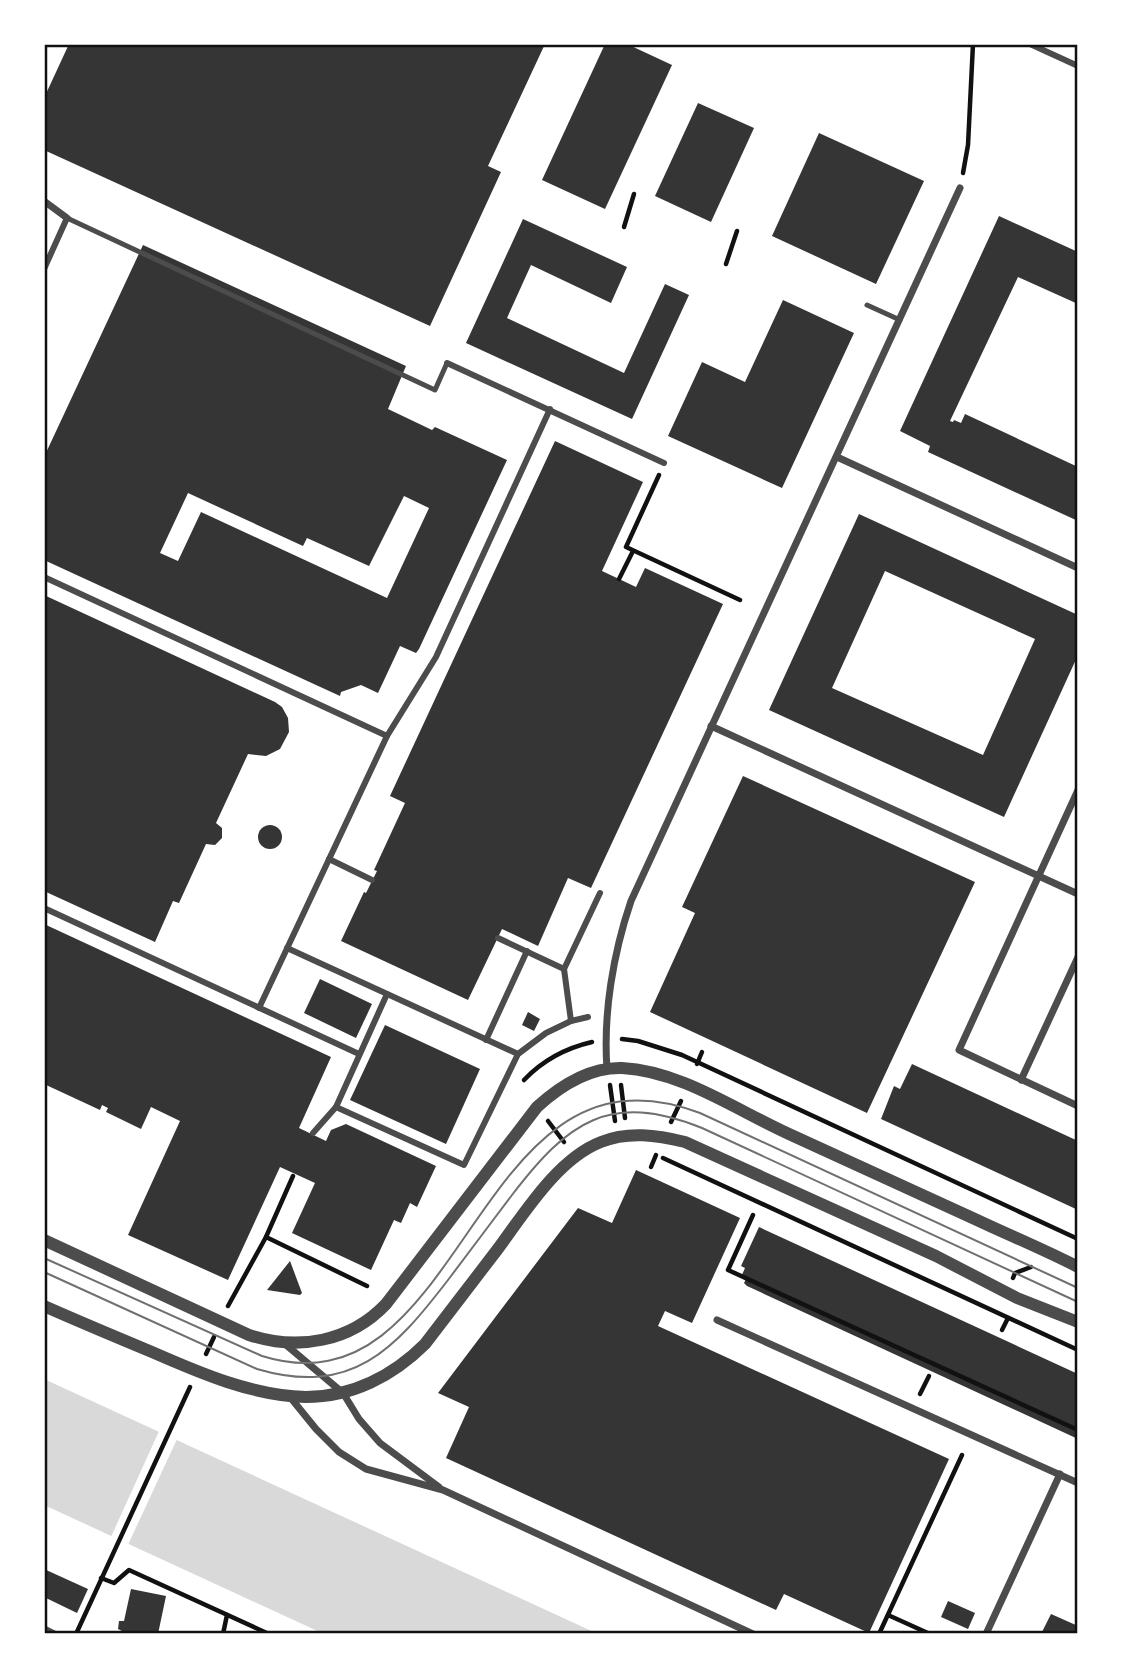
<svg xmlns="http://www.w3.org/2000/svg" width="1122" height="1678" viewBox="0 0 1122 1678" font-family="Raleway,sans-serif">
	<rect width="100%" height="100%" fill="#fff"/>
	<polygon fill="#d9d9d9" points="44,1379 598,1634 324,1634 44,1505"/>
	<polygon fill="#fff" points="160,1429 178,1437 127,1547 110,1539"/>
	<g fill="#353535" fill-rule="evenodd">
		<polygon points="69,44 545,44 488,166 501,172 430,326 44,150 44,98"/>
		<polygon points="605,44 627,44 672,65 605,209 542,180"/>
		<polygon points="698,103 754,128 711,222 655,196"/>
		<polygon points="819,133 924,181 876,284 772,236"/>
		<polygon points="999,216 1078,252 1078,304 1018,277 950,421 953,422 954,420 961,423 965,414 1078,467 1078,521 928,452 930,446 900,431"/>
		<polygon points="523,219 627,267 611,303 531,265 507,318 624,373 665,284 689,295 632,419 466,343"/>
		<path d="M143 245 406 366 388 409 432 430 435 427 507 460 419 649 416 653 400 646 378 693 361 685 341 692 340 696 44 560V457ZM188 493 303 546 307 538 369 566 404 496 429 508 387 598 201 512 178 561 160 553Z"/>
		<polygon points="783,300 854,333 782,488 668,436 702,362 745,382"/>
		<polygon points="555,441 643,482 602,571 636,587 645,568 723,604 591,888 568,878 538,946 502,929 468,1000 341,941 364,892 366,893 377,871 374,870 405,803 390,796"/>
		<path d="M859 514 1078 615V655L1004 817 769 710ZM885 571 1035 639 983 755 832 688Z"/>
		<polygon points="44,595 275,702 282,707 288,718 289,732 280,749 266,756 248,754 216,823 222,828 222,838 215,845 206,844 179,903 173,901 155,942 44,891"/>
		<polygon points="743,776 975,882 867,1113 650,1012 695,913 682,907"/>
		<circle cx="270" cy="837" r="12"/>
		<polygon points="44,924 331,1057 299,1128 326,1141 331,1130 346,1124 436,1166 417,1207 410,1203 401,1223 394,1220 371,1270 292,1233 315,1183 280,1167 228,1280 128,1235 180,1121 151,1107 141,1129 106,1112 108,1108 102,1105 100,1110 44,1084"/>
		<polygon points="320,979 372,1004 356,1038 304,1013"/>
		<polygon points="528,1012 540,1019 534,1031 522,1025"/>
		<polygon points="385,1025 480,1069 446,1144 350,1100"/>
		<polygon points="912,1064 1078,1141 1078,1210 881,1119 894,1086 900,1089"/>
		<polygon points="636,1170 740,1218 692,1323 665,1311 658,1326 949,1459 869,1633 784,1594 776,1610 446,1458 469,1407 438,1393 578,1208 612,1223"/>
		<polygon points="759,1227 1078,1374 1078,1439 747,1286 744,1283 746,1279 741,1277 745,1268 741,1266"/>
		<polygon points="290,1261 302,1293 300,1295 267,1290"/>
		<polygon points="44,1569 88,1589 77,1613 44,1597"/>
		<polygon points="131,1589 166,1596 158,1634 122,1634 122,1631 118,1629 119,1621 124,1621"/>
		<polygon points="948,1601 975,1613 968,1629 941,1617"/>
		<polygon points="1051,1614 1078,1626 1078,1634 1041,1634"/>
	</g>
	<g fill="none" stroke-linecap="round" stroke-linejoin="round">
		<g stroke="#111" stroke-width="4.5">
			<polyline points="963,173 968,145 973,44"/>
			<polyline points="624,227 634,194"/>
			<polyline points="726,264 737,231"/>
			<polyline points="659,475 626,547 740,600"/>
			<polyline points="619,579 633,551"/>
			<polyline points="622,1039 638,1041 682,1055 1078,1239"/>
			<polyline points="697,1064 702,1052"/>
			<path d="M524 1080C543 1060 566 1048 592 1042"/>
			<polyline points="610,1085 615,1121"/>
			<polyline points="621,1085 625,1118"/>
			<polyline points="548,1121 564,1142"/>
			<polyline points="671,1122 681,1101"/>
			<polyline points="663,1158 1078,1350"/>
			<polyline points="651,1167 656,1155"/>
			<polyline points="753,1215 728,1270 1078,1430"/>
			<polyline points="266,1237 367,1286"/>
			<polyline points="1013,1278 1015,1273 1031,1267"/>
			<polyline points="228,1306 266,1237 293,1176"/>
			<polyline points="1002,1330 1008,1318"/>
			<polyline points="206,1354 214,1337"/>
			<polyline points="920,1394 929,1376"/>
			<polyline points="101,1578 114,1583 129,1570 269,1634"/>
			<polyline points="888,1615 930,1634"/>
			<polyline points="76,1634 190,1387"/>
			<polyline points="223,1634 227,1615"/>
			<polyline points="879,1634 962,1455"/>
		</g>
		<g stroke="#4c4c4c" stroke-width="5">
			<polyline points="67,218 435,390 447,363"/>
			<polyline points="867,305 900,320"/>
		</g>
		<g stroke="#4c4c4c" stroke-width="6">
			<polyline points="1030,44 1078,66"/>
			<polyline points="44,269 67,218"/>
			<polyline points="447,363 664,463"/>
			<polyline points="44,577 387,736"/>
			<polyline points="329,859 372,880"/>
			<polyline points="44,908 359,1054"/>
			<polyline points="498,938 564,969"/>
			<polyline points="287,948 518,1054"/>
			<polyline points="387,994 336,1107 464,1165 518,1054 546,1033 571,1021 588,1017"/>
			<polyline points="259,1008 387,736 436,657 550,409"/>
			<polyline points="571,1021 564,969 600,893"/>
			<polyline points="486,1040 527,951"/>
			<polyline points="313,1133 336,1107"/>
		</g>
		<g stroke="#4c4c4c" stroke-width="7">
			<polyline points="44,201 67,218"/>
			<polyline points="837,457 1078,568"/>
			<polyline points="711,726 1078,894"/>
			<polyline points="1078,790 959,1050 1078,1106"/>
			<path d="M607 1069C603 1014 613 954 631 901L960 188"/>
			<polyline points="1021,1080 1078,957"/>
			<polyline points="717,1320 1078,1483"/>
			<polyline points="285,1344 343,1393 359,1419 380,1443 439,1487"/>
			<polyline points="290,1397 316,1429 339,1452 366,1469 443,1490 753,1634"/>
			<polyline points="44,1629 54,1634"/>
			<polyline points="986,1634 1060,1474"/>
		</g>
		<g stroke="#4c4c4c" stroke-width="12">
			<path d="M44 1240 249 1335C298 1351 350 1342 386 1304L537 1107C560 1086 589 1067 622 1068 681 1071 736 1110 789 1134 851 1163 914 1191 977 1220 1011 1236 1045 1250 1078 1267"/>
			<path d="M44 1306C80 1322 116 1337 152 1352 200 1373 253 1396 306 1397 352 1397 393 1376 425 1344 449 1313 473 1281 497 1250 524 1214 557 1159 601 1142 628 1131 657 1135 685 1142L936 1256 1017 1298 1078 1322"/>
		</g>
		<g stroke="#707070" stroke-width="2">
			<path d="M44 1258 262 1356C468 1420 471 1026 700 1113L1078 1288"/>
			<path d="M44 1272 257 1369C352 1397 395 1349 448 1280 469 1252 491 1223 512 1195 568 1122 609 1091 702 1128L1078 1302"/>
		</g>
	</g>
	<rect width="1122" height="1678" fill="none" stroke="#ffffff" stroke-width="91"/>
	<rect x="46" y="46" width="1030" height="1586" fill="none" stroke="#111" stroke-width="2.5"/>
</svg>
